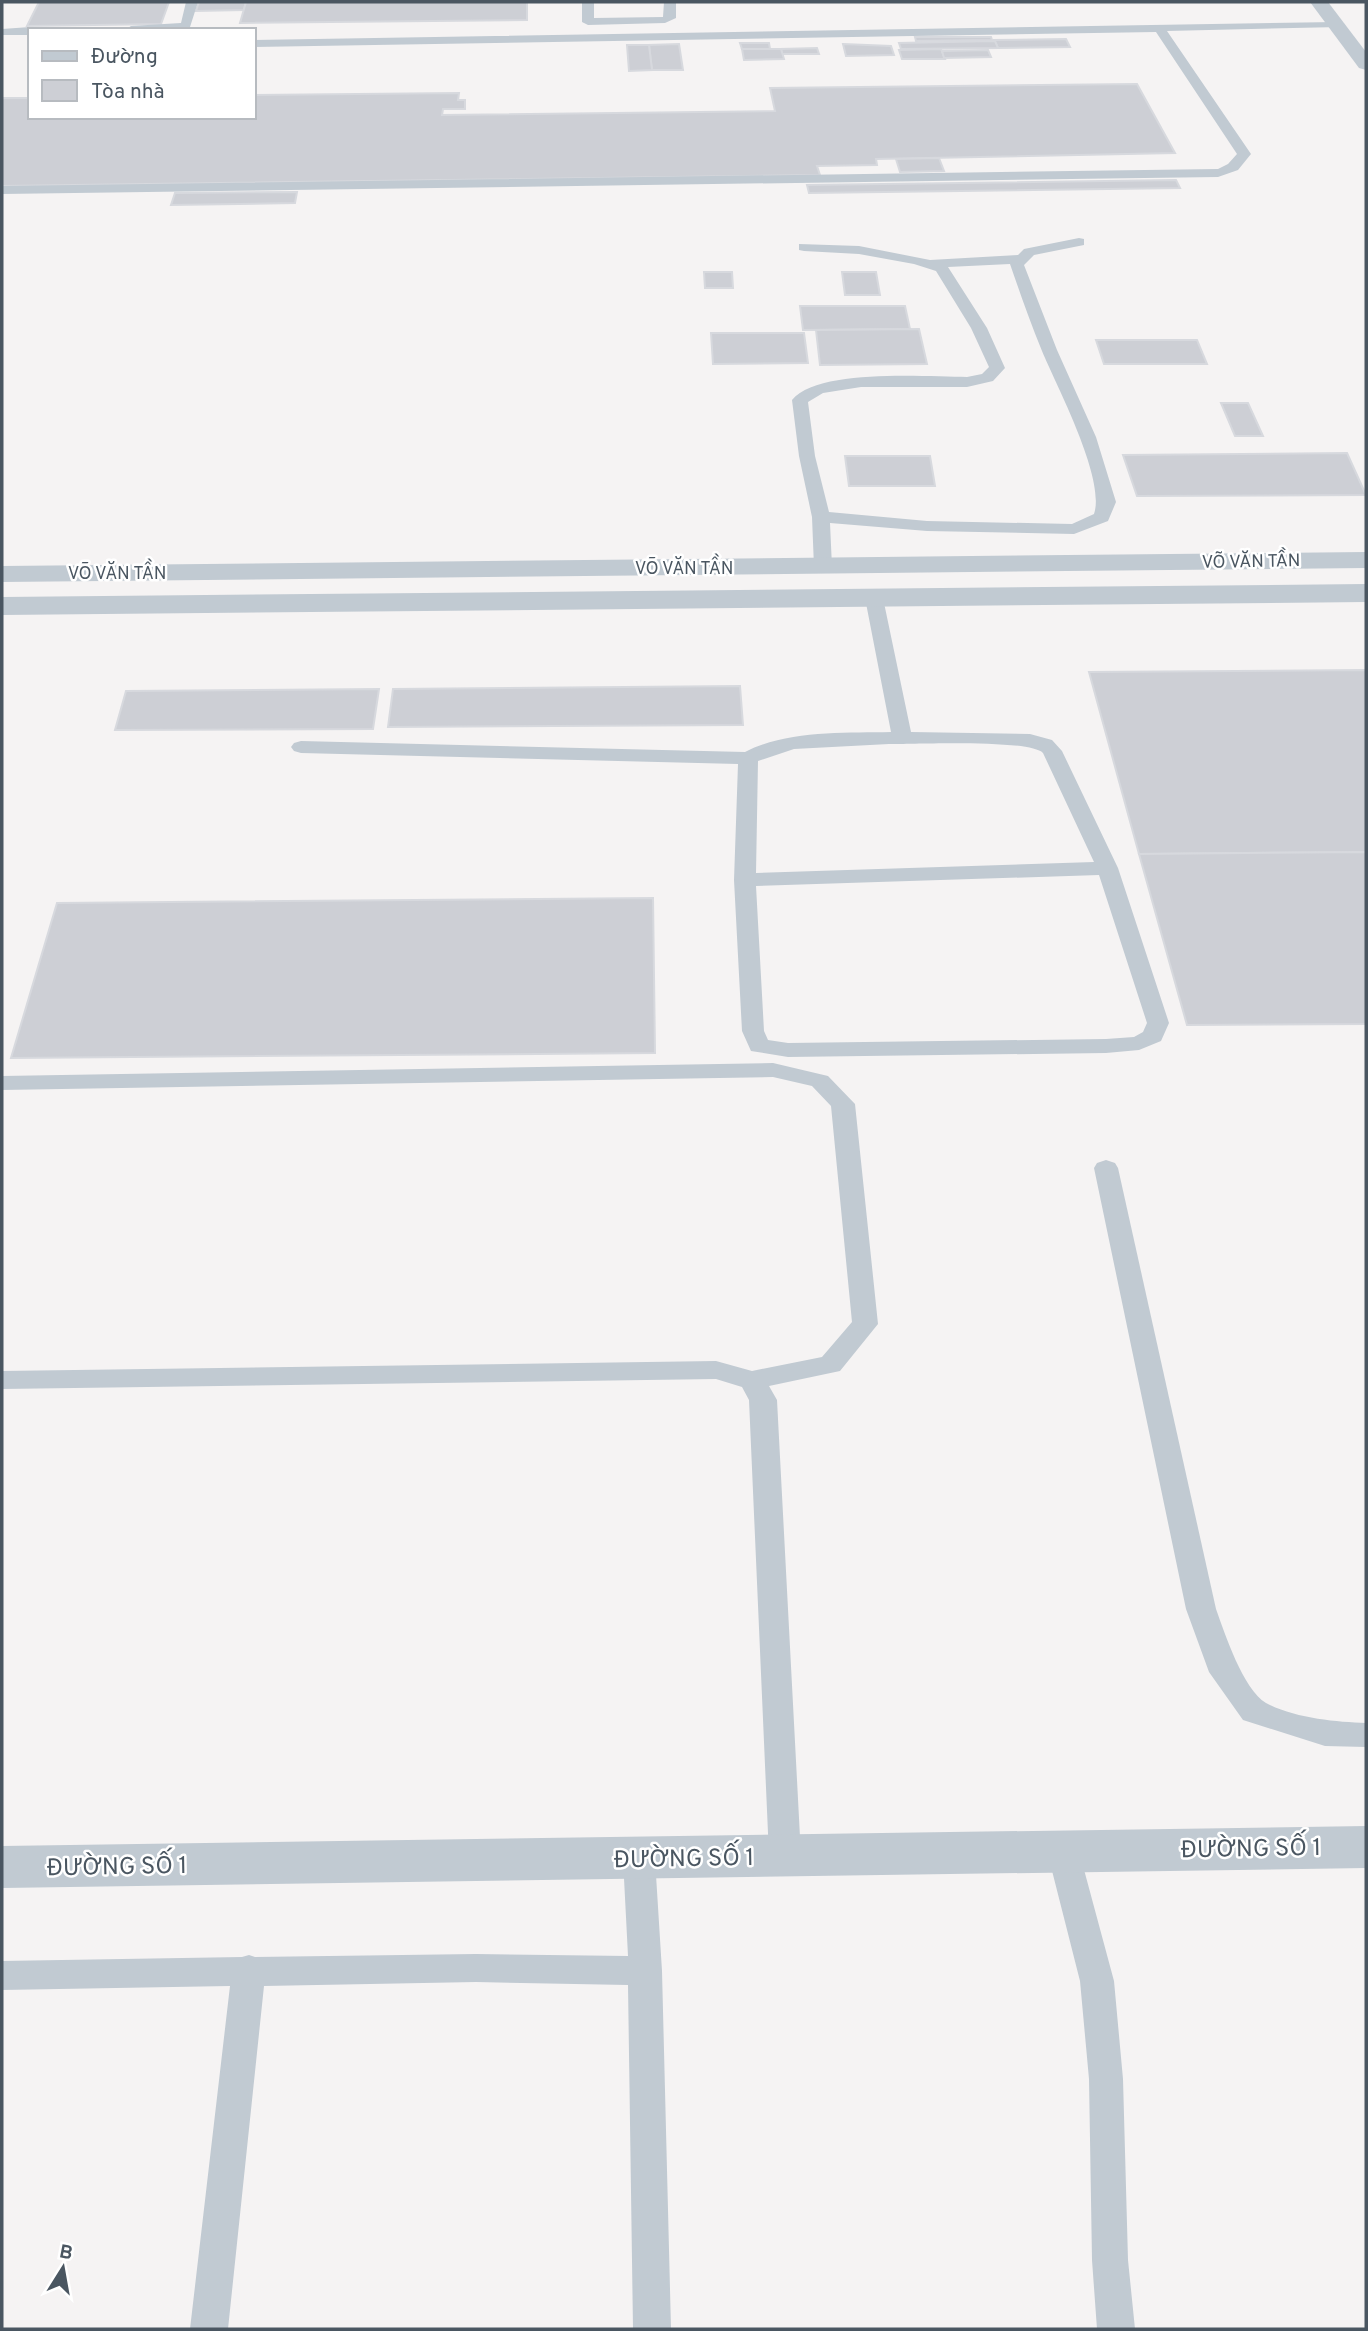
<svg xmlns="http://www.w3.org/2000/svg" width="1368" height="2331" viewBox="0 0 1368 2331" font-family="Overpass,sans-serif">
	<rect width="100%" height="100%" fill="#f5f3f3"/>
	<g fill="#cdcfd5" stroke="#d7d9de" stroke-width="2">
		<polygon points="39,2 169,2 161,24 27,26"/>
		<polygon points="199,2 246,2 244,10 196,11"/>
		<polygon points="246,2 527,2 527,20 240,23"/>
		<polygon points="915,37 991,37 992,40 916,41"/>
		<polygon points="1066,39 1070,47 998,48 994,40"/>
		<polygon points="995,41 998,48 901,49 899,43"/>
		<polygon points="740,43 769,43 770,49 742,49"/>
		<polygon points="679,44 683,70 652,70 649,45"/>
		<polygon points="843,44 891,46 894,55 846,56"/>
		<polygon points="627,45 649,45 652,70 629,71"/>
		<polygon points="817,48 819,54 782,54 781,49"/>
		<polygon points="742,49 781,49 784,59 744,60"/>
		<polygon points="941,49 945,59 902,59 899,50"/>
		<polygon points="988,50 991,57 944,58 942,51"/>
		<polygon points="1137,84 1175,153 876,159 877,165 817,166 820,175 2,186 2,98 30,98 30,117 254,117 254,95 459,93 458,100 465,100 465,109 443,109 442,115 775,111 770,88"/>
		<polygon points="939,158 944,171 900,172 896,159"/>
		<polygon points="1176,180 1180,188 809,193 807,185"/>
		<polygon points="297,192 295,203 171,205 175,193"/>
		<polygon points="704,272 732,272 733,288 705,288"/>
		<polygon points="842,272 876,272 880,295 845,295"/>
		<polygon points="800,306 905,306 910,329 803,330"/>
		<polygon points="919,329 927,364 820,365 816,330"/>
		<polygon points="711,333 804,333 808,363 713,364"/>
		<polygon points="1096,340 1197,340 1207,364 1104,364"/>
		<polygon points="1221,403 1248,403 1263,436 1235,436"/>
		<polygon points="1347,453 1366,495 1137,496 1123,455"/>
		<polygon points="845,456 930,456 935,486 849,486"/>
		<polygon points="1366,670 1366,852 1139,854 1089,672"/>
		<polygon points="740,686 743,725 388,727 393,689"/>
		<polygon points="379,689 373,729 115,730 126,691"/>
		<polygon points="1366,852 1366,1024 1187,1025 1139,854"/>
		<polygon points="653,898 655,1053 11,1058 57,903"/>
	</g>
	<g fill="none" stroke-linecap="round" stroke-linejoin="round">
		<g fill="#c1cad2" fill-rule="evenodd">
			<polygon points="186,2 198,2 190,27 125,30 131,26 181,23"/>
			<polygon points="582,2 594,2 594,18 663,17 664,2 676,2 676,18 665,23 588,25 582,22"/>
			<polygon points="1336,22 1342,25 1340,27 1167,31 1251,154 1238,170 1218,177 2,194 2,186 1218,169 1228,164 1237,154 1156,32 254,47 254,40"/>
			<polygon points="30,27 35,30 30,30 30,35 2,35 2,29"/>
			<path d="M1079 238 1084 239V245L1034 255 1024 265 1057 350 1096 437 1116 502 1108 521 1074 534 927 531 830 523 832 567 829 571H817L814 567 812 517 799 456 792 400C819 368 926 377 967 377L982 374 989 367 971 328 936 271 914 264 859 254 804 251 799 250V244L859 246 930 260 1018 255 1024 249ZM1010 264C1020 293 1030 322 1042 351 1057 387 1106 479 1094 514L1072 524 927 521 829 512 815 456 808 402 823 393 861 387H967L993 381 1005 368 987 328 948 267Z"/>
			<path d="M874 593 883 598 911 732 1030 734 1052 740 1062 751 1118 868 1169 1023 1161 1041 1139 1050 1106 1053 788 1057 751 1051 742 1031 734 880 738 764 301 753 294 751 291 747 294 743 301 741 745 752C788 730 844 733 891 732L865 598ZM889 744C915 744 1029 739 1043 753L1094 862 756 873 758 761 794 749ZM1099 875 1147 1023 1143 1032 1134 1037 1106 1039 788 1043 768 1040 764 1031 756 886Z"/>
			<polygon points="773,1063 828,1076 855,1104 878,1324 840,1371 769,1386 777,1400 801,1856 796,1865 785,1869 774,1865 769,1856 749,1400 742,1387 716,1379 2,1389 2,1371 716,1361 752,1371 822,1357 852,1322 831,1106 812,1086 773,1077 2,1090 2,1076"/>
			<path d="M1106 1160 1115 1163 1118 1168 1216 1609C1225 1634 1243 1689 1266 1703 1294 1718 1336 1722 1366 1723V1747L1325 1746 1243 1720 1209 1672 1186 1609 1094 1168 1097 1163Z"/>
			<polygon points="1063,1838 1074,1842 1079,1851 1114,1981 1123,2079 1128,2260 1135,2329 1097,2329 1092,2260 1089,2079 1080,1981 1047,1851 1052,1842"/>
			<polygon points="639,1846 650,1850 655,1859 662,1971 671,2329 633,2329 628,1985 476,1982 264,1986 228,2329 190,2329 230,1986 2,1990 2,1961 242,1957 249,1955 255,1957 476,1954 628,1956 623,1859 628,1850"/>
		</g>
		<g fill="#c1cad2" fill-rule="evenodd">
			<polygon points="1310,2 1328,2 1366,52 1366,70 1359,68"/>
			<polygon points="1366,1826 1366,1868 2,1888 2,1846"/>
		</g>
		<g fill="#c1cad2" fill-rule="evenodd">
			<polygon points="1366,552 1366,568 2,582 2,566"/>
			<polygon points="1366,584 1366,602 2,615 2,597"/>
		</g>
	</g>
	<g text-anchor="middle" stroke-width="5" stroke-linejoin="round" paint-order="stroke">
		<g font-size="18" fill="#4a5661" stroke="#fff">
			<text transform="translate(1251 561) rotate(-1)" y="6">VÕ VĂN TẦN</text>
			<text x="684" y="574">VÕ VĂN TẦN</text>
			<text x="117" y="579">VÕ VĂN TẦN</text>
		</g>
		<g font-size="24" fill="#4a5661" stroke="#fff">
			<text transform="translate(1251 1848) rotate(-1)" y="8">ĐƯỜNG SỐ 1</text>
			<text transform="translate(684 1858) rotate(-1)" y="8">ĐƯỜNG SỐ 1</text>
			<text transform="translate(117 1866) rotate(-1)" y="8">ĐƯỜNG SỐ 1</text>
		</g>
	</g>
	<rect width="1368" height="2331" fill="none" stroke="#4a5661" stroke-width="7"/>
	<rect x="28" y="28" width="228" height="91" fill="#ffffff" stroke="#b7bbc0" stroke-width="2"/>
	<rect x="42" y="51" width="35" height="10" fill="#c1cad2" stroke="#b7bbc0" stroke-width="2"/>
	<text x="91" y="63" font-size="21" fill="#4a5661">Đường</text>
	<rect x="42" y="80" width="35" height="21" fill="#cdcfd5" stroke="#b7bbc0" stroke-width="2"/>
	<text x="91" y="98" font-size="21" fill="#4a5661">Tòa nhà</text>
	<g transform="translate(63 2268) rotate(11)" stroke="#ffffff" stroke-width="5" paint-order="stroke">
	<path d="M0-5L12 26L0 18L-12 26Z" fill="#4a5661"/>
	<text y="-10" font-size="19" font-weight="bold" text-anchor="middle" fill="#4a5661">B</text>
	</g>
</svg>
